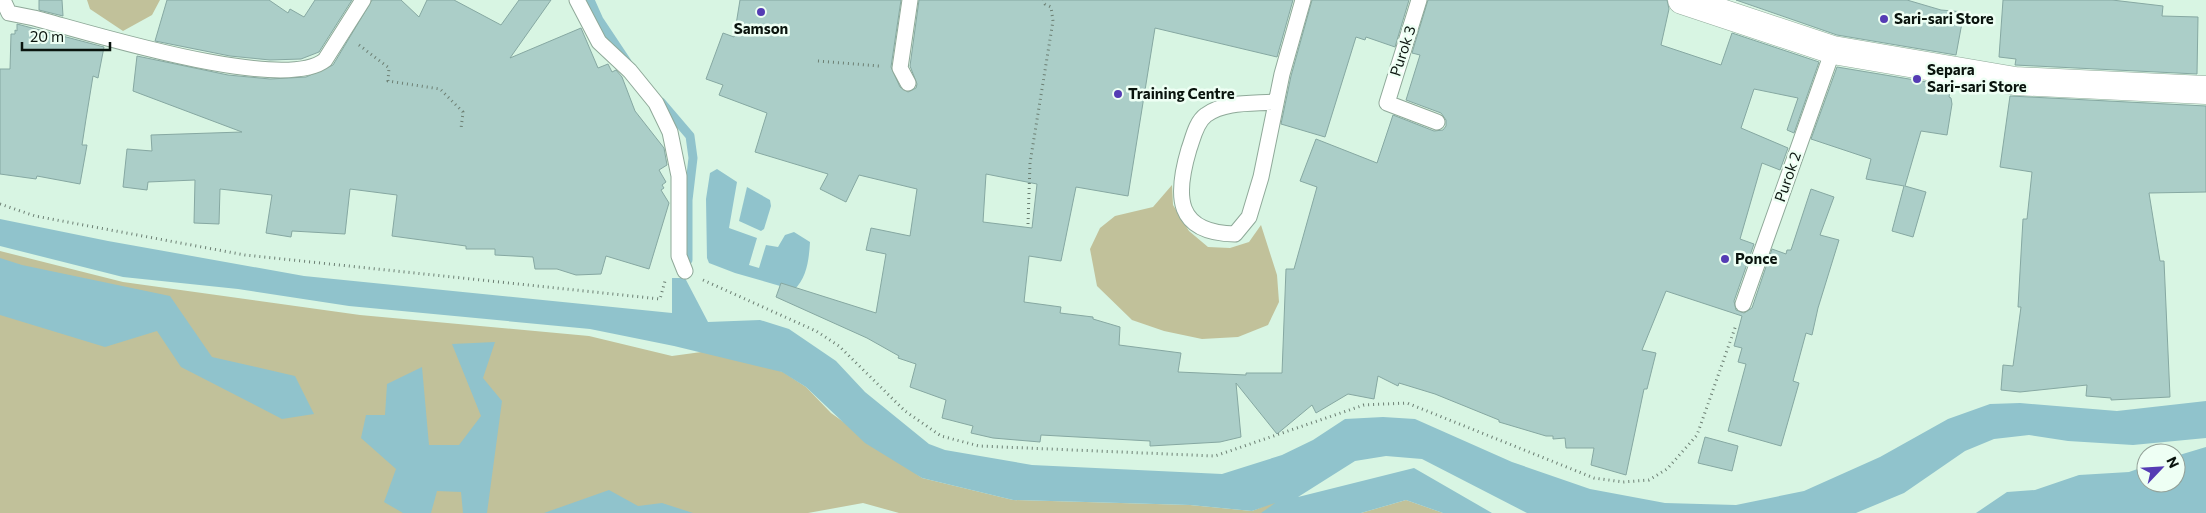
<svg xmlns="http://www.w3.org/2000/svg" width="2206" height="513" viewBox="0 0 2206 513" font-family="Commissioner,sans-serif">
	<rect width="100%" height="100%" fill="#d8f5e3"/>
	<g fill="#c1c19a">
		<polygon points="87,0 160,0 152,15 123,31 90,9"/>
		<polygon points="1172,185 1173,205 1189,231 1208,247 1230,248 1249,242 1261,225 1277,275 1279,302 1268,325 1238,337 1202,339 1164,331 1132,320 1097,286 1090,249 1100,228 1115,216 1153,207"/>
		<polygon points="0,251 123,282 360,315 589,336 672,356 716,350 783,372 806,387 831,413 922,478 1013,500 1190,505 1252,511 1277,501 1271,513 899,513 863,503 808,513 0,513"/>
		<polygon points="1406,500 1443,513 1361,513"/>
	</g>
	<g fill="#90c3cc">
		<path d="M717 169 737 182 729 228 757 238 749 265 759 268 766 245 778 247 785 235 794 232 810 242C809 259 807 278 794 290L735 273 709 263 707 258 706 199 710 173Z"/>
		<polygon points="747,187 770,200 771,206 764,229 761,231 739,221"/>
		<polygon points="0,219 108,241 304,276 672,313 672,278 685,278 708,322 760,320 789,329 836,361 865,392 929,444 945,450 1032,465 1222,474 1282,455 1313,440 1345,419 1383,417 1415,419 1512,462 1590,489 1665,503 1736,505 1804,491 1880,457 1948,419 1990,404 2020,403 2117,411 2206,401 2206,438 2133,445 2068,441 2029,435 1994,439 1965,451 1904,493 1856,513 1527,513 1422,459 1386,456 1355,461 1298,497 1414,468 1492,513 1443,513 1406,500 1361,513 1261,513 1275,503 1252,511 1190,505 1013,500 922,478 865,443 806,387 782,372 674,346 590,329 349,306 238,289 123,277 0,246"/>
		<polygon points="0,258 22,265 170,296 212,357 295,376 314,414 282,419 181,367 157,331 105,347 0,315"/>
		<polygon points="495,342 483,378 502,401 487,513 463,513 461,492 437,491 431,513 403,513 384,502 396,469 361,438 366,415 385,415 387,384 422,367 429,445 459,445 481,416 452,344"/>
		<polygon points="2206,447 2206,513 1976,513 2007,492 2035,490 2079,475 2129,472 2146,466 2146,483 2176,483 2176,456"/>
		<polygon points="609,490 638,506 662,503 693,513 544,513"/>
	</g>
	<g fill="none" stroke-linecap="round" stroke-linejoin="round">
		<g stroke="#90c3cc" stroke-width="9">
			<polyline points="590,0 599,20 627,62"/>
			<polyline points="661,102 690,136 693,158 688,200 688,260"/>
		</g>
	</g>
	<g fill="#abcec8" stroke="#86a8a2" fill-rule="evenodd">
		<polygon points="39,0 62,0 63,16 39,10"/>
		<polygon points="167,0 269,0 288,13 290,9 304,17 315,0 352,0 319,52 301,59 270,60 230,56 155,41"/>
		<polygon points="372,0 401,0 419,17 427,0 454,0 501,25 519,0 551,0 510,58 581,28 598,68 608,64 612,72 616,70 622,77 635,111 664,148 667,165 659,170 666,182 662,185 664,188 661,190 669,203 649,269 606,256 601,274 576,275 557,269 535,269 533,257 495,255 495,249 466,249 466,246 392,236 397,195 350,189 345,234 292,231 291,237 266,233 272,195 220,189 219,224 194,223 195,180 148,182 147,190 123,187 127,149 152,151 151,135 242,132 133,91 137,56 228,75 270,79 306,77 333,65"/>
		<path d="M740 0H901L891 67 900 87 908 92 916 88 917 84 910 66 919 0H1293L1277 57 1155 28 1128 196 1076 187 1061 261 1029 256 1024 302 1061 307 1060 313 1093 317V319L1120 327 1119 345 1181 353 1178 372 1246 375V373H1282L1286 269H1294L1317 187 1300 181 1316 139 1377 163 1393 115 1434 131 1443 130 1446 126V120L1441 113 1406 100 1420 55 1412 53 1428 0H1667L1669 9 1661 45 1721 65 1732 33 1819 62 1794 133 1787 130 1798 98 1754 89 1741 128 1788 148 1780 170 1762 163 1740 239 1754 244 1734 301 1736 310 1744 313 1752 308 1772 249 1786 254 1787 250H1791L1811 189 1834 197 1820 235 1839 240 1818 308 1812 335 1806 333 1793 381 1799 383 1781 446 1728 431 1746 364 1738 362 1742 348 1734 346 1742 316 1666 291 1642 350 1656 353 1647 389H1644L1626 475 1591 465 1594 448H1566L1565 438 1553 439V436H1546L1499 422V420L1435 394 1399 383 1398 386 1378 376 1374 399 1348 394 1316 413 1312 405 1277 434 1236 383 1241 437 1220 442 1150 446V441L1041 435 1040 442 993 438 971 433 973 426 942 418 946 400 910 387 916 364 898 358 899 356 867 338 776 297 781 283 876 313 886 254 866 250 871 228 910 236 917 189 859 175 846 202 820 189 828 174 755 152 767 113 719 95 723 85 706 79 723 33 734 37ZM986 174 1037 184 1032 228 983 222Z"/>
		<polygon points="1312,0 1409,0 1395,47 1366,37 1365,40 1356,37 1325,137 1281,124 1291,76"/>
		<polygon points="1736,0 1907,0 1941,10 1964,12 1956,55 1837,35"/>
		<polygon points="2003,0 2112,0 2163,6 2162,16 2198,17 2197,74 2015,65 2016,59 1999,57"/>
		<polygon points="17,24 104,47 98,78 93,76 86,119 82,145 87,145 80,184 37,176 36,179 0,174 0,69 10,69 11,34 15,34 15,30 17,31"/>
		<polygon points="1837,67 1951,86 1949,97 1951,98 1952,104 1947,135 1921,131 1905,186 1926,192 1913,237 1892,231 1904,186 1866,179 1871,159 1811,139"/>
		<polygon points="2010,96 2206,106 2206,192 2149,193 2160,261 2164,261 2170,397 2111,400 2111,398 2086,396 2087,385 2020,392 2001,390 2003,365 2013,366 2021,307 2018,307 2023,219 2027,219 2032,172 2000,167"/>
		<polygon points="1705,437 1738,446 1732,471 1698,463"/>
	</g>
	<g fill="none" stroke-linecap="round" stroke-linejoin="round">
		<g stroke="#8fa999" stroke-width="17">
			<g id="lane">
				<path d="M3 0 9 13 34 18C88 32 283 94 325 60L363 0"/>
				<polyline points="577,0 599,42 630,71 656,103 670,132 679,176 679,256 685,271"/>
				<polyline points="1419,0 1387,103 1437,122"/>
				<polyline points="908,83 900,68 910,0"/>
				<path d="M1276 102C1254 104 1225 101 1206 115 1196 122 1193 138 1189 149 1175 196 1175 233 1235 234L1249 217 1261 177 1282 74 1303 0"/>
				<polyline points="1743,304 1833,50"/>
			</g>
		</g>
		<g stroke="#8fa999" stroke-width="29">
			<polyline id="street" points="1682,0 1833,50 2015,81 2206,90"/>
		</g>
		<g stroke="#6c7f73" stroke-width="3" stroke-dasharray="1 4" stroke-linecap="butt">
			<polyline points="359,45 389,68 388,81 440,89 463,112 461,129"/>
			<polyline points="818,61 879,66"/>
			<polyline points="0,204 35,216 245,255 660,299 665,281"/>
			<polyline points="1028,224 1030,163 1053,21 1051,7 1045,4 1043,0"/>
			<polyline points="703,280 816,331 839,346 905,411 941,436 979,446 1215,456 1364,405 1407,403 1594,478 1623,482 1649,480 1667,469 1697,435 1736,325"/>
		</g>
		<use href="#lane" stroke="#fff" stroke-width="15"/>
		<use href="#street" stroke="#fff" stroke-width="28"/>
	</g>
	<g fill="#553cb4" stroke="#eefff4" stroke-width="2">
		<circle cx="761" cy="12" r="5"/>
		<circle cx="1884" cy="19" r="5"/>
		<circle cx="1917" cy="79" r="5"/>
		<circle cx="1118" cy="94" r="5"/>
		<circle cx="1725" cy="259" r="5"/>
	</g>
	<g text-anchor="middle" stroke-width="5" stroke-linejoin="round" paint-order="stroke">
		<g font-size="15" font-weight="bold" fill="#0a140e" stroke="#eefff4" text-anchor="start">
			<text x="1894" y="24">Sari-sari Store</text>
			<text x="761" y="34" text-anchor="middle">Samson</text>
			<text x="1927" y="75">Separa<tspan x="1927" dy="17">Sari-sari Store</tspan></text>
			<text x="1128" y="99">Training Centre</text>
			<text x="1735" y="264">Ponce</text>
		</g>
		<g font-size="15" fill="#0a140e" stroke="#eefff4">
			<text transform="translate(1403 51) rotate(-72)" y="5">Purok 3</text>
			<text transform="translate(1788 177) rotate(-71)" y="5">Purok 2</text>
		</g>
	</g>
	<g transform="translate(2161 468) rotate(65)"><circle r="24" fill="#eefff4" stroke="#93a198"/>
	<path d="M0-4L9 19L0 12L-9 19Z" fill="#553cb4"/>
	<text y="-8" font-size="14" font-weight="bold" text-anchor="middle" fill="#0a140e">N</text>
	</g>
	<path d="M22 42v8h88v-8" fill="none" stroke="#0a140e" stroke-width="2.5"/>
	<text x="30" y="42" font-size="15" fill="#0a140e" stroke="#eefff4" stroke-width="4" paint-order="stroke">20 m</text>
</svg>
